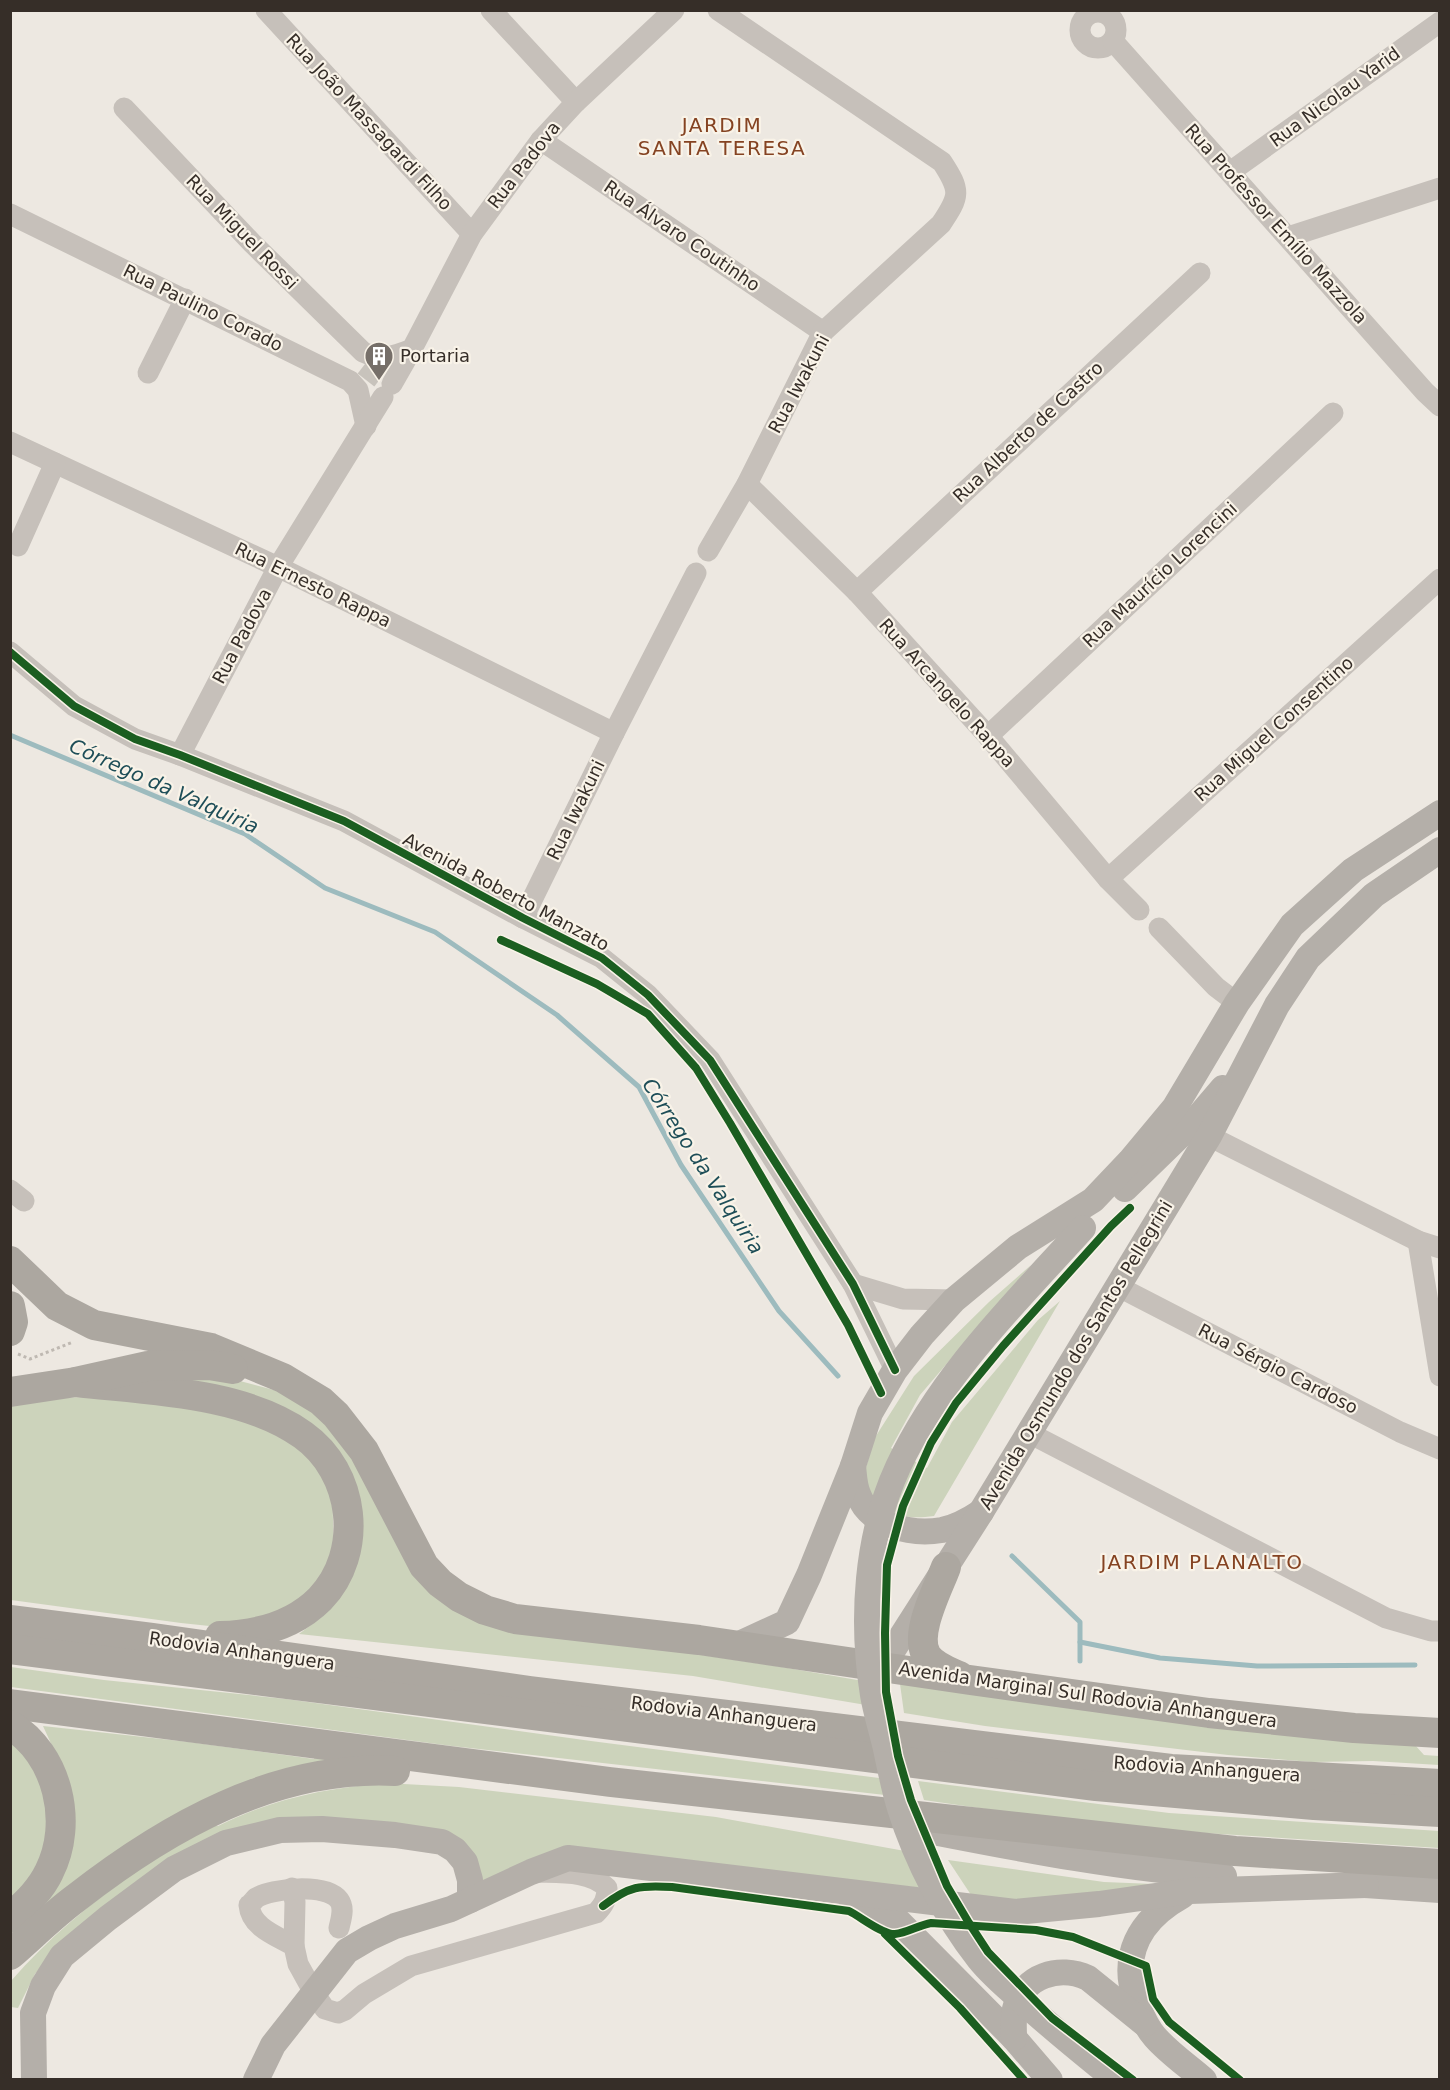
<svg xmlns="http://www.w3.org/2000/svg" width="1450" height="2090" viewBox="0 0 1450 2090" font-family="'DejaVu Sans',sans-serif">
	<rect width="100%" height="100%" fill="#ede8e1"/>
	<g fill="#ccd3bb">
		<path d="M1031 1265 920 1395 891 1448 927 1468 952 1422 1038 1320 1060 1301 934 1516C898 1521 881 1512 862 1482L874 1439 914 1376 989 1302Z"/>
		<polygon points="221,1376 278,1391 307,1408 328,1424 347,1447 396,1540 522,1628 776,1666 863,1681 866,1705 693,1676 299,1634 323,1616 343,1462 150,1378"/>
		<polygon points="87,1397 129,1398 260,1422 308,1450 332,1489 334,1549 316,1589 284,1614 219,1627 181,1623 11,1600 11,1404 52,1398"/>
		<polygon points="11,1667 104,1680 286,1699 591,1741 879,1778 885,1795 452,1746 11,1687"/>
		<polygon points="900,1684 1415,1745 1424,1755 1439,1756 1439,1765 1373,1761 1311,1762 1228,1755 985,1726 904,1713"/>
		<polygon points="43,1726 189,1742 314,1759 315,1754 338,1757 283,1776 11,1949 11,1932 41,1905 64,1772"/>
		<polygon points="10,1741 29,1760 48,1802 45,1850 33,1875 10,1901"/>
		<polygon points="918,1781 1169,1813 1439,1831 1439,1848 1173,1831 1054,1819 924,1800"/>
		<path d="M385 1783 459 1787 716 1817 905 1851 924 1888 571 1854 482 1887 472 1855 256 1825 53 1953 35 1974 18 2008 11 2007V1981C47 1939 92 1902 138 1870 162 1853 188 1839 212 1824L218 1826C271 1799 327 1788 385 1783Z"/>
		<polygon points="948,1860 1104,1882 1179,1885 1070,1900 975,1901"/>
	</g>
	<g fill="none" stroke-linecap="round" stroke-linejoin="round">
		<g stroke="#9dbbbe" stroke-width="5">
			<polyline points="10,735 245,834 325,888 435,932 557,1015 639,1087 681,1165 779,1311 838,1376"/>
			<polyline points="1012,1556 1080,1622 1080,1661"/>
			<polyline points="1080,1642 1160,1658 1257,1666 1415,1665"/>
		</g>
		<polyline stroke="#c8c3bc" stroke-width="21" stroke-dasharray="21 10" stroke-linecap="butt" points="366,380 376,367"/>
		<polyline stroke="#bfb9b2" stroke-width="3" stroke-dasharray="3 3" stroke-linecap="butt" points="18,1354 30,1359 73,1342"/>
		<g stroke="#c6c0ba" stroke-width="21">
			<polyline points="266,10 472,234"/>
			<polyline points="491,10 576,102"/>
			<circle cx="1098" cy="30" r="18"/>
			<polyline points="1113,41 1425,392 1440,406"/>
			<path d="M124 108 252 243 363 352C382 361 394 356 412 349L472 234 541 140 576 102 674 10"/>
			<polyline points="541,140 823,332"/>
			<polyline points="1230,172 1440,22"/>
			<polyline points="10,214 350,381 358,390 366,426"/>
			<polyline points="1288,237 1440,188"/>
			<polyline points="148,373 185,299"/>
			<polyline points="392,384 412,349"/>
			<polyline points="10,442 278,567 614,733"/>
			<polyline points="747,484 857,592 988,736 1108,879 1139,910"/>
			<polyline points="18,546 55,463"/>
			<path d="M708 551 747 484 823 332 941 224C960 196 961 191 942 162L718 10"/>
			<polyline points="857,592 1200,273"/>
			<polyline points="10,652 74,706 135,739 180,755 344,821 523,918 602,958 648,995 710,1060 853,1284 895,1370"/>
			<polyline points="988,736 1333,413"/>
			<polyline points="180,755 278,567 383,397"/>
			<polyline points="1108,879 1440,579"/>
			<polyline points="523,918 614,733 696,573"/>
			<polyline points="1159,928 1216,987 1237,1003"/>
			<polyline points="1209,1136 1418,1241 1440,1248"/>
			<polyline points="10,1190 24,1201"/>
			<polyline points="1418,1241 1440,1376"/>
			<polyline points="853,1284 903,1299 954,1300"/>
			<polyline points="1117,1286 1400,1432 1440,1449"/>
			<polyline points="1029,1433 1386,1618 1431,1631 1440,1631"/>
			<polyline points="292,1888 295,1902 294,1946"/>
			<path d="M339 1928C341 1919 345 1908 339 1900 326 1883 272 1888 256 1898 255 1899 250 1905 249 1905 251 1928 277 1936 294 1946L298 1964 314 1993 325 2009 338 2013 345 2010 364 1994 411 1966 596 1913C604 1905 607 1899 607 1888 590 1870 558 1873 534 1872"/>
		</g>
		<g stroke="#b4afa9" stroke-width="26">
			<polyline points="1125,1189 1194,1122 1223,1088"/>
			<path d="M853 1466C854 1474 854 1485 858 1494 870 1526 911 1535 942 1530 957 1527 969 1520 981 1512"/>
			<polyline points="737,1645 787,1622 809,1575 853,1466 870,1413 895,1370 922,1335 954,1300 1018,1247 1093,1200 1130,1161 1175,1107 1237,1003 1292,925 1353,870 1440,813"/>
			<polyline points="882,1667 981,1512 1209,1136 1277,1005 1308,958 1374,895 1440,850"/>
			<path d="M913 1828C1016 1848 1119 1869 1224 1876"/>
			<polyline points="1350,1884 1440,1890"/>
			<path d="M1182 1896C1139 1920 1119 1956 1137 2004 1142 2016 1146 2027 1155 2037 1169 2053 1188 2066 1204 2080"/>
			<polyline points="852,1902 897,1920 1014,2038 1050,2080"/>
			<path d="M1014 2038C1014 2029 1013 2019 1015 2009 1023 1975 1060 1965 1088 1978L1145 2024"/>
			<polyline points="34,2080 33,2013 43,1986 62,1956 108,1918 174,1869 226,1843 280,1830 322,1829 395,1835 442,1842 455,1850 465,1862 470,1880 470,1900"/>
			<polyline points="256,2080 273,2045 347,1951 369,1938 395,1926 451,1909 531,1872 568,1858 1015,1912 1099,1904 1190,1891 1366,1885"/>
		</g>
		<g stroke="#aca7a0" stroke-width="30">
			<polyline points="10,1261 57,1306 94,1325 211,1348 283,1378 321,1401 336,1415 364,1451 424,1566 440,1583 459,1597 485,1610 515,1619 699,1640 970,1680 1209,1713 1354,1728 1440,1733"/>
			<polyline points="10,1306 13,1322 10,1331"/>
			<path d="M76 1382C147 1390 244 1392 303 1435 355 1472 365 1552 320 1599 293 1626 257 1635 220 1636"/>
			<polyline points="10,1392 76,1382 148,1366 209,1365 233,1369"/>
			<path d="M946 1567C938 1589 913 1635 927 1656 934 1666 948 1671 959 1676"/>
			<polyline points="10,1620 152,1638 530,1691 1171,1769 1440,1784"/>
			<polyline points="10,1649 1096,1786 1314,1805 1440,1812"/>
			<polyline points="10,1704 610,1782 1235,1851 1440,1864"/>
			<path d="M10 1725C58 1754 74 1823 49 1872 40 1891 25 1904 10 1918"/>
			<path d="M10 1955C32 1936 53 1915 76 1898 167 1827 275 1765 395 1771"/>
		</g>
		<path stroke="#b4afa9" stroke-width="26" d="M1083 1228C1016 1302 941 1375 898 1467 866 1536 861 1620 873 1695 876 1713 882 1731 886 1749 890 1768 894 1789 900 1808 916 1860 946 1917 979 1959 991 1974 1005 1986 1019 1998 1050 2027 1083 2053 1116 2080"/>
		<g stroke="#f9f3e8" stroke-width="11">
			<g id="cycleway">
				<polyline points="10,652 74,706 135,739 180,755 344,821 523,918 602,958 648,995 710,1060 853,1284 895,1370"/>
				<polyline points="501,940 597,984 648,1014 696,1068 730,1123 848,1325 881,1393"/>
				<polyline points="1130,1208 1111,1226 1003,1346 956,1403 931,1443 903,1506 887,1565 885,1633 886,1692 898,1756 911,1800 947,1886 969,1923 988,1952 1052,2018 1133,2080"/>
				<path d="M603 1906C629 1886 640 1885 672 1887L849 1911C861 1917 883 1935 895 1934 907 1933 919 1925 931 1923L1036 1930 1073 1937 1146 1966 1153 1999 1169 2022 1240 2080"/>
				<polyline points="885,1934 960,2008 1024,2080"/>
			</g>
		</g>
		<use href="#cycleway" stroke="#1b5e20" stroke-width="8"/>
	</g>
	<defs>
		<g id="building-pin" transform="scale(1.5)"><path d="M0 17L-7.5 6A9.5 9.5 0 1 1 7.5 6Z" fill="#766f69" stroke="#f9f3e8"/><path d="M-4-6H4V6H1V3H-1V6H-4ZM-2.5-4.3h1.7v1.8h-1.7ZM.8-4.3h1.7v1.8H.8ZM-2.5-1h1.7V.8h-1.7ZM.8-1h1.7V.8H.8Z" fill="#fff"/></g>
	</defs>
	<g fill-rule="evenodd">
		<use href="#building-pin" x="379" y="356"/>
	</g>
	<g text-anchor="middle" stroke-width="4.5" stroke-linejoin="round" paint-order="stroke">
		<g font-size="18" fill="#362e28" stroke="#f9f3e8">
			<text transform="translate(1335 97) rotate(-36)" y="6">Rua Nicolau Yarid</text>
			<text transform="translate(369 122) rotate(47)" y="6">Rua João Massagardi Filho</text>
			<text transform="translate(524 165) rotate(-52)" y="6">Rua Padova</text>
			<text transform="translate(1276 224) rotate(48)" y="6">Rua Professor Emílio Mazzola</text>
			<text transform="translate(242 232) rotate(46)" y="6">Rua Miguel Rossi</text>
			<text transform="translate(682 236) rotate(34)" y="6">Rua Álvaro Coutinho</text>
			<text transform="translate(203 308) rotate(26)" y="6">Rua Paulino Corado</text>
			<text transform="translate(799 384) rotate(-62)" y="6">Rua Iwakuni</text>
			<text transform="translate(1028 432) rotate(-43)" y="6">Rua Alberto de Castro</text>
			<text transform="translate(1160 575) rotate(-43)" y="6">Rua Maurício Lorencini</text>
			<text transform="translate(313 585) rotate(26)" y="6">Rua Ernesto Rappa</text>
			<text transform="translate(242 636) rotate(-62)" y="6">Rua Padova</text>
			<text transform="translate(947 693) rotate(48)" y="6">Rua Arcangelo Rappa</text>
			<text transform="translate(1274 729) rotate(-42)" y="6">Rua Miguel Consentino</text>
			<text transform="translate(576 810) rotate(-64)" y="6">Rua Iwakuni</text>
			<text transform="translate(506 892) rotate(28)" y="6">Avenida Roberto Manzato</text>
			<text transform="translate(1076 1355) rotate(-59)" y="6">Avenida Osmundo dos Santos Pellegrini</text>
			<text transform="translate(1278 1369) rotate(27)" y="6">Rua Sérgio Cardoso</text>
			<text transform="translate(242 1651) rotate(8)" y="6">Rodovia Anhanguera</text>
			<text transform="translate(1088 1695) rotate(8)" y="6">Avenida Marginal Sul Rodovia Anhanguera</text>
			<text transform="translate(724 1714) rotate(7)" y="6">Rodovia Anhanguera</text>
			<text transform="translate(1207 1769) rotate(4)" y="6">Rodovia Anhanguera</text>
		</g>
		<g font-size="18" fill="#362e28" stroke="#f9f3e8" text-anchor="start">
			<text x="400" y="362">Portaria</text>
		</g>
		<g font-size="20" letter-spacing="1.5" fill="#854322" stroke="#f9f3e8">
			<text x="722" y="132">JARDIM<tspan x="722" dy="23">SANTA TERESA</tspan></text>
			<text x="1202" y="1569">JARDIM PLANALTO</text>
		</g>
		<g font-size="20" font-style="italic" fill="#1e4e58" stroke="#f9f3e8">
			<text transform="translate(164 786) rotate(24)" y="7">Córrego da Valquiria</text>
			<text transform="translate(703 1166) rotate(57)" y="7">Córrego da Valquiria</text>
		</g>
	</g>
	<rect width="1450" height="2090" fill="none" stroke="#362e28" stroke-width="24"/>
</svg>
